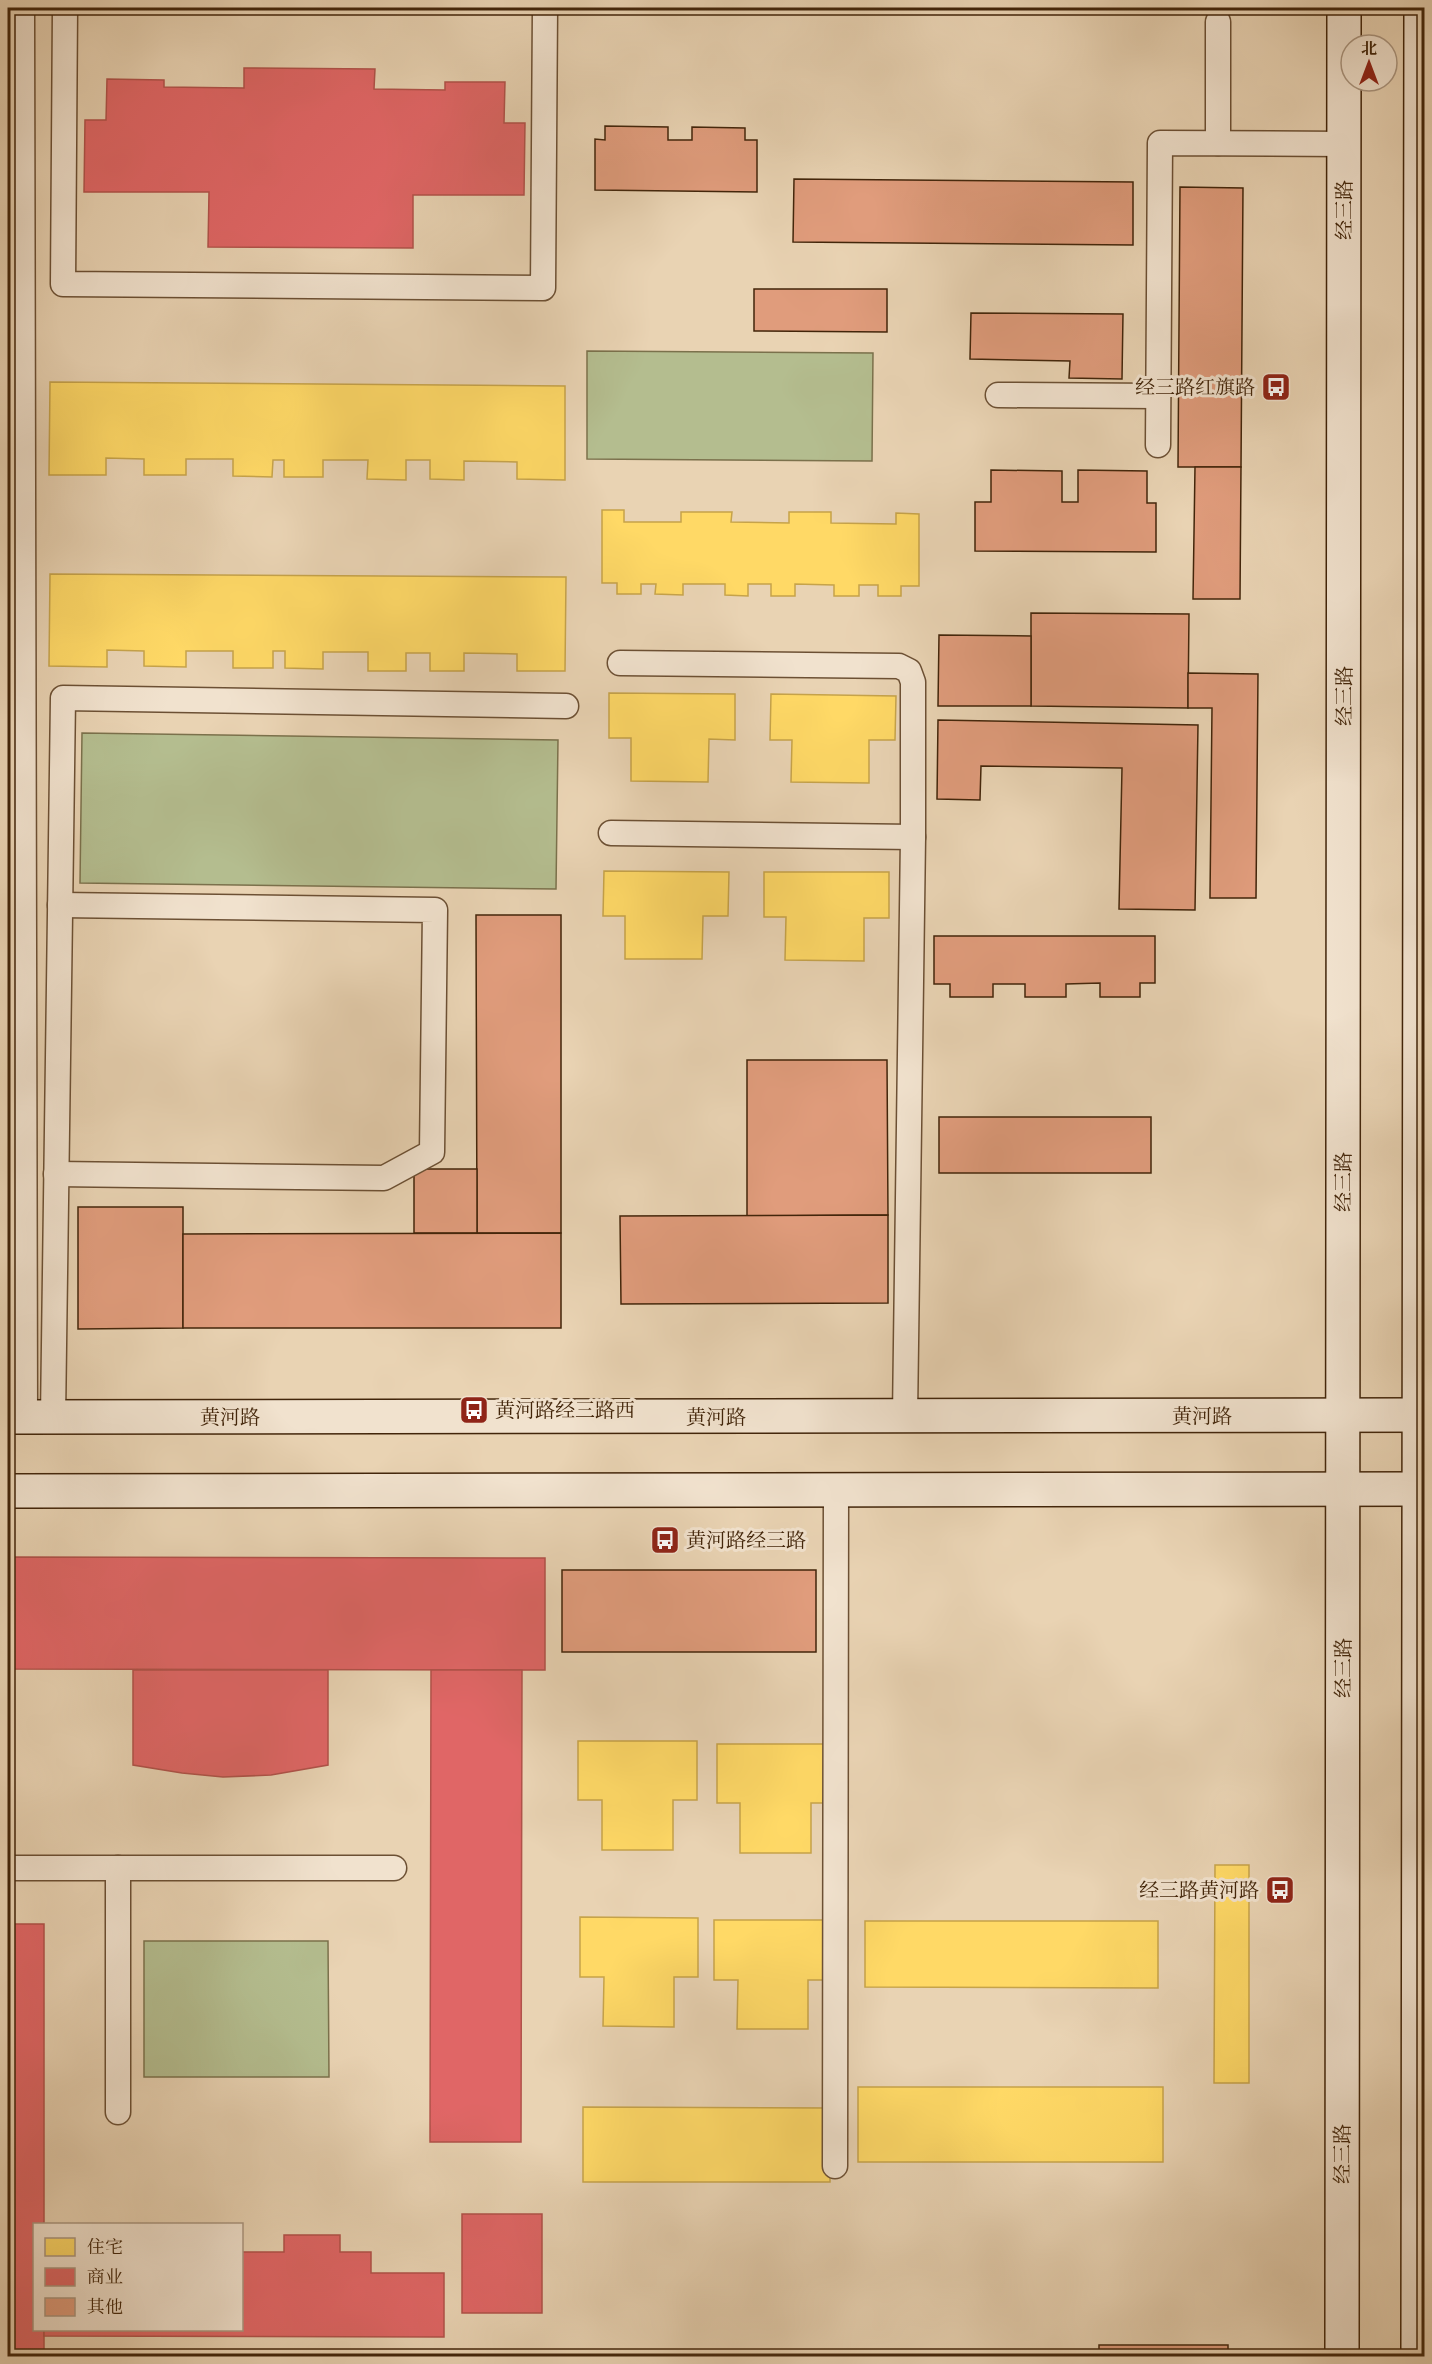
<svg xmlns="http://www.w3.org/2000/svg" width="1432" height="2364" viewBox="0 0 1432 2364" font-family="Cardo,'Noto Serif SC',serif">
	<rect width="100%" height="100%" fill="#e9d3b3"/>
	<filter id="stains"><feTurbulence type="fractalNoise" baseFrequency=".00333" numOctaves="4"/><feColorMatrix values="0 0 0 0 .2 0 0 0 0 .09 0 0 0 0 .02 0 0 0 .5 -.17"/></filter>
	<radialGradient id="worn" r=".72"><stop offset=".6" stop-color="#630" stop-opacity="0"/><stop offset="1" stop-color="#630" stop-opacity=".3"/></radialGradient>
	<g fill="#b4bd8f" stroke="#7b714c" stroke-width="1.5">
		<polygon points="587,351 873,353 872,461 587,459"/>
		<polygon points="82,733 558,740 556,889 80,883"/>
		<polygon points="144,1941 328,1941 329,2077 144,2077"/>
	</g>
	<g fill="#ffd966" stroke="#c6a34a" stroke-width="1.5">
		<polygon points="8,331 11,331 10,467 8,467"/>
		<polygon points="50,382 565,386 565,480 517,479 517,462 464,461 464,480 430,479 430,460 406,460 406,480 367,479 368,460 323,460 323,477 284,477 284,460 273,460 272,477 233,476 233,459 186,459 186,475 144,475 144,459 106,458 106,475 49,475"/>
		<polygon points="602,510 624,510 624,522 681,522 681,512 732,512 731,522 789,523 789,512 831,512 831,523 896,524 896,513 919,514 919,586 901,586 901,596 878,596 878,585 859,585 859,596 834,596 834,585 795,584 795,596 771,596 771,584 748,584 748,596 725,595 725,584 683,584 683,595 655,594 656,584 641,584 641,594 617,594 617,583 602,583"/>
		<polygon points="50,574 566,577 565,671 517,671 517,654 464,653 464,671 430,671 430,653 406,653 406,671 368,671 368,652 323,652 323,669 285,668 285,651 273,651 273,668 233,668 233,651 186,651 186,667 144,666 144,651 107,650 107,667 49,666"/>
		<polygon points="609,693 735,694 735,740 709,739 708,782 631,781 631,738 609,738"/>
		<polygon points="771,694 896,696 895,740 869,740 869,783 791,782 792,740 770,740"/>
		<polygon points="8,748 14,748 13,891 8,891"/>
		<polygon points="604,871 729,872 728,916 703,916 702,959 625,959 625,916 603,916"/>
		<polygon points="764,872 889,872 889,918 864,918 864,961 785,960 786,917 764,917"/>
		<polygon points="8,949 9,949 8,1069"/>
		<polygon points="578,1741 697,1741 697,1800 673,1800 673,1850 602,1850 602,1800 578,1800"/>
		<polygon points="717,1744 835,1744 835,1803 811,1803 811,1853 740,1853 740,1803 717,1803"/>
		<polygon points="1215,1865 1249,1865 1249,2083 1214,2083"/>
		<polygon points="580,1917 698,1918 698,1977 674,1977 674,2027 603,2026 604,1977 580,1977"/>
		<polygon points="714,1920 832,1920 832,1980 808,1980 808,2029 737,2029 738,1980 714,1980"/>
		<polygon points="865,1921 1158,1921 1158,1988 865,1987"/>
		<rect x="858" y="2087" width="305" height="75"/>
		<polygon points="583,2107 830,2108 830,2182 583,2182"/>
	</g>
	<g fill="#e06666" stroke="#b1524a" stroke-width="1.5">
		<polygon points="244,68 375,69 374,89 445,90 445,82 505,82 504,123 525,123 524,195 413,195 413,248 208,247 209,192 84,192 85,120 106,120 107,79 164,80 164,87 244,88"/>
		<polygon points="8,1557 545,1558 545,1670 8,1669"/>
		<polygon points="133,1670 328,1670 328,1765 271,1775 223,1777 182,1773 133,1765"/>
		<polygon points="431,1670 522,1670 521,2142 430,2142"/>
		<polygon points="8,1924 44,1924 44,2224 34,2224 34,2330 44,2330 44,2356 8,2356"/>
		<rect x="462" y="2214" width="80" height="99"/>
		<polygon points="284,2235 340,2235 340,2252 371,2252 371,2273 444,2273 444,2337 44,2336 44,2330 242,2330 242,2252 284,2252"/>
	</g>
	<g fill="#e09c7c" stroke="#42250a" stroke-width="1.5">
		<polygon points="641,8 758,8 758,9"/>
		<polygon points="787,8 1130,8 1130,11"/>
		<polygon points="605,126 668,127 668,140 692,140 692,127 745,128 745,140 757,140 757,192 595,190 595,139 605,140"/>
		<polygon points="794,179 1133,182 1133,245 793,242"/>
		<polygon points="1180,187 1243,188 1241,467 1178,467"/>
		<polygon points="754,289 887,289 887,332 754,331"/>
		<polygon points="971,313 1123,314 1122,379 1069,378 1070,361 970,359"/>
		<polygon points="1195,467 1241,467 1240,599 1193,599"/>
		<polygon points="991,470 1062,471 1062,502 1078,502 1078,470 1147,471 1147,503 1156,503 1156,552 975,551 975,502 991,502"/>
		<polygon points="1031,613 1189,614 1188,708 1031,706"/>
		<polygon points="939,635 1031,636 1031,706 938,706"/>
		<polygon points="1188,673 1258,674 1256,898 1210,898 1212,708 1188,708"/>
		<polygon points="938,720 1198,725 1195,910 1119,909 1122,768 981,766 980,800 937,799"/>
		<polygon points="476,915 561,915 561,1233 477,1233"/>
		<polygon points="934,936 1155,936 1155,983 1140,983 1140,997 1100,997 1100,983 1066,984 1066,997 1025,997 1025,984 993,984 993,997 950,997 950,984 934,984"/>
		<polygon points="747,1060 887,1060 888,1215 747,1216"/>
		<rect x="939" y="1117" width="212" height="56"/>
		<rect x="414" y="1169" width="63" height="64"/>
		<polygon points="78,1207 183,1207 183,1328 78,1329"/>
		<polygon points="888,1215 888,1303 621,1304 620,1216"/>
		<polygon points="561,1233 561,1328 183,1328 183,1234"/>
		<rect x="562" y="1570" width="254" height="82"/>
		<rect x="1099" y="2345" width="129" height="11"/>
	</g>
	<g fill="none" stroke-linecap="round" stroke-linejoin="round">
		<g stroke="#6c5034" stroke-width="27">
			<g id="service">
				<polyline points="22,8 25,1417"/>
				<polyline points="65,8 63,284 543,288 545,8"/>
				<polyline points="1218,143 1218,22"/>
				<polyline points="998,395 1158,396"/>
				<polyline points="1158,445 1160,143 1345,144"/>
				<polyline points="620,663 899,666 909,671 913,682 913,837 905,1416"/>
				<polyline points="611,833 913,837"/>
				<polyline points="56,1174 384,1178 432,1152 435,910 60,905"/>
				<polyline points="53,1417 63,698 566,706"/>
				<polyline points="8,1868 394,1868"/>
				<polyline points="118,1868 118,2112"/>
				<polyline points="835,2166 836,1491"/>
			</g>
		</g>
		<g stroke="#42250a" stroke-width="36">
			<g id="secondary">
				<polyline points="8,1417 1424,1415"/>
				<polyline points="8,1491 1424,1489"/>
				<polyline points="1342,2356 1344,8"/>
				<polyline points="1418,2356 1421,8"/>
			</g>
		</g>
		<use href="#service" stroke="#f1e2ce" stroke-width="24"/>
		<use href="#secondary" stroke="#f1e2ce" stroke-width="33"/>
	</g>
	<defs>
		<g id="bus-square" transform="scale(1.5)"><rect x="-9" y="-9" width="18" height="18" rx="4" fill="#8f2418" stroke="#f1e2ce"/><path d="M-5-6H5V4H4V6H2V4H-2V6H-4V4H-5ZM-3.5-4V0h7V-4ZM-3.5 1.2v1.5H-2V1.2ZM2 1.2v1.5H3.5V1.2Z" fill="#fff"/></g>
	</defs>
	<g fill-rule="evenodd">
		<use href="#bus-square" x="1276" y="387"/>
		<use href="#bus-square" x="474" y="1410"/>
		<use href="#bus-square" x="665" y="1540"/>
		<use href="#bus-square" x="1280" y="1890"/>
	</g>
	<g text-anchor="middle" stroke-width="6" stroke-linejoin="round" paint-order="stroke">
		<g font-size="20" fill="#42250a" stroke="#f1e2ce">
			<text transform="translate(1344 210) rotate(-90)" y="7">经三路</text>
			<text transform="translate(1344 696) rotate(-90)" y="7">经三路</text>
			<text transform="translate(1343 1182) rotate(-90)" y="7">经三路</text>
			<text x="1202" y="1423">黄河路</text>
			<text x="230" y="1424">黄河路</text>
			<text x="716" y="1424">黄河路</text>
			<text transform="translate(1343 1668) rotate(-90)" y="7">经三路</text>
			<text transform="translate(1342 2154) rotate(-90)" y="7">经三路</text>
		</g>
		<g font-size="20" fill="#42250a" stroke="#f1e2ce" text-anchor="end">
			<text x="1255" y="394">经三路红旗路</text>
			<text x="495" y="1417" text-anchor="start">黄河路经三路西</text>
			<text x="686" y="1547" text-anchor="start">黄河路经三路</text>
			<text x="1259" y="1897">经三路黄河路</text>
		</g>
	</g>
	<rect width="1432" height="2364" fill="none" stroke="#e9d3b3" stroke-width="30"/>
	<rect x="9" y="9" width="1414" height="2346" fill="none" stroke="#42250a" stroke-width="3"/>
	<rect x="15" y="15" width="1402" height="2334" fill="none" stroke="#42250a" stroke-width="1.5"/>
	<rect x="33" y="2223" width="210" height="108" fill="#f1e2ce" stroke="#ab9680" stroke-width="1.5"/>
	<rect x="45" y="2238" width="30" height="18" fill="#ffd966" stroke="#ab9680" stroke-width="1.5"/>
	<text x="87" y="2253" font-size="18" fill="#42250a">住宅</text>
	<rect x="45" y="2268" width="30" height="18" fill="#e06666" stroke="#ab9680" stroke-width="1.5"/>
	<text x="87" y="2283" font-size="18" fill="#42250a">商业</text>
	<rect x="45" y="2298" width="30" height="18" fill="#e09c7c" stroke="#ab9680" stroke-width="1.5"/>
	<text x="87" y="2313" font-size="18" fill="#42250a">其他</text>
	<g transform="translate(1369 63)"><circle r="28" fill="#f1e2ce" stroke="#ab9680" stroke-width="1.5"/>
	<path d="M0-4.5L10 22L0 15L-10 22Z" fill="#8f2418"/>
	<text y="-9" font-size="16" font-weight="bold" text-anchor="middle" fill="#42250a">北</text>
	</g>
	<rect width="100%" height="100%" filter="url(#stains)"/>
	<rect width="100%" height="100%" fill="url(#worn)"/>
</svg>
